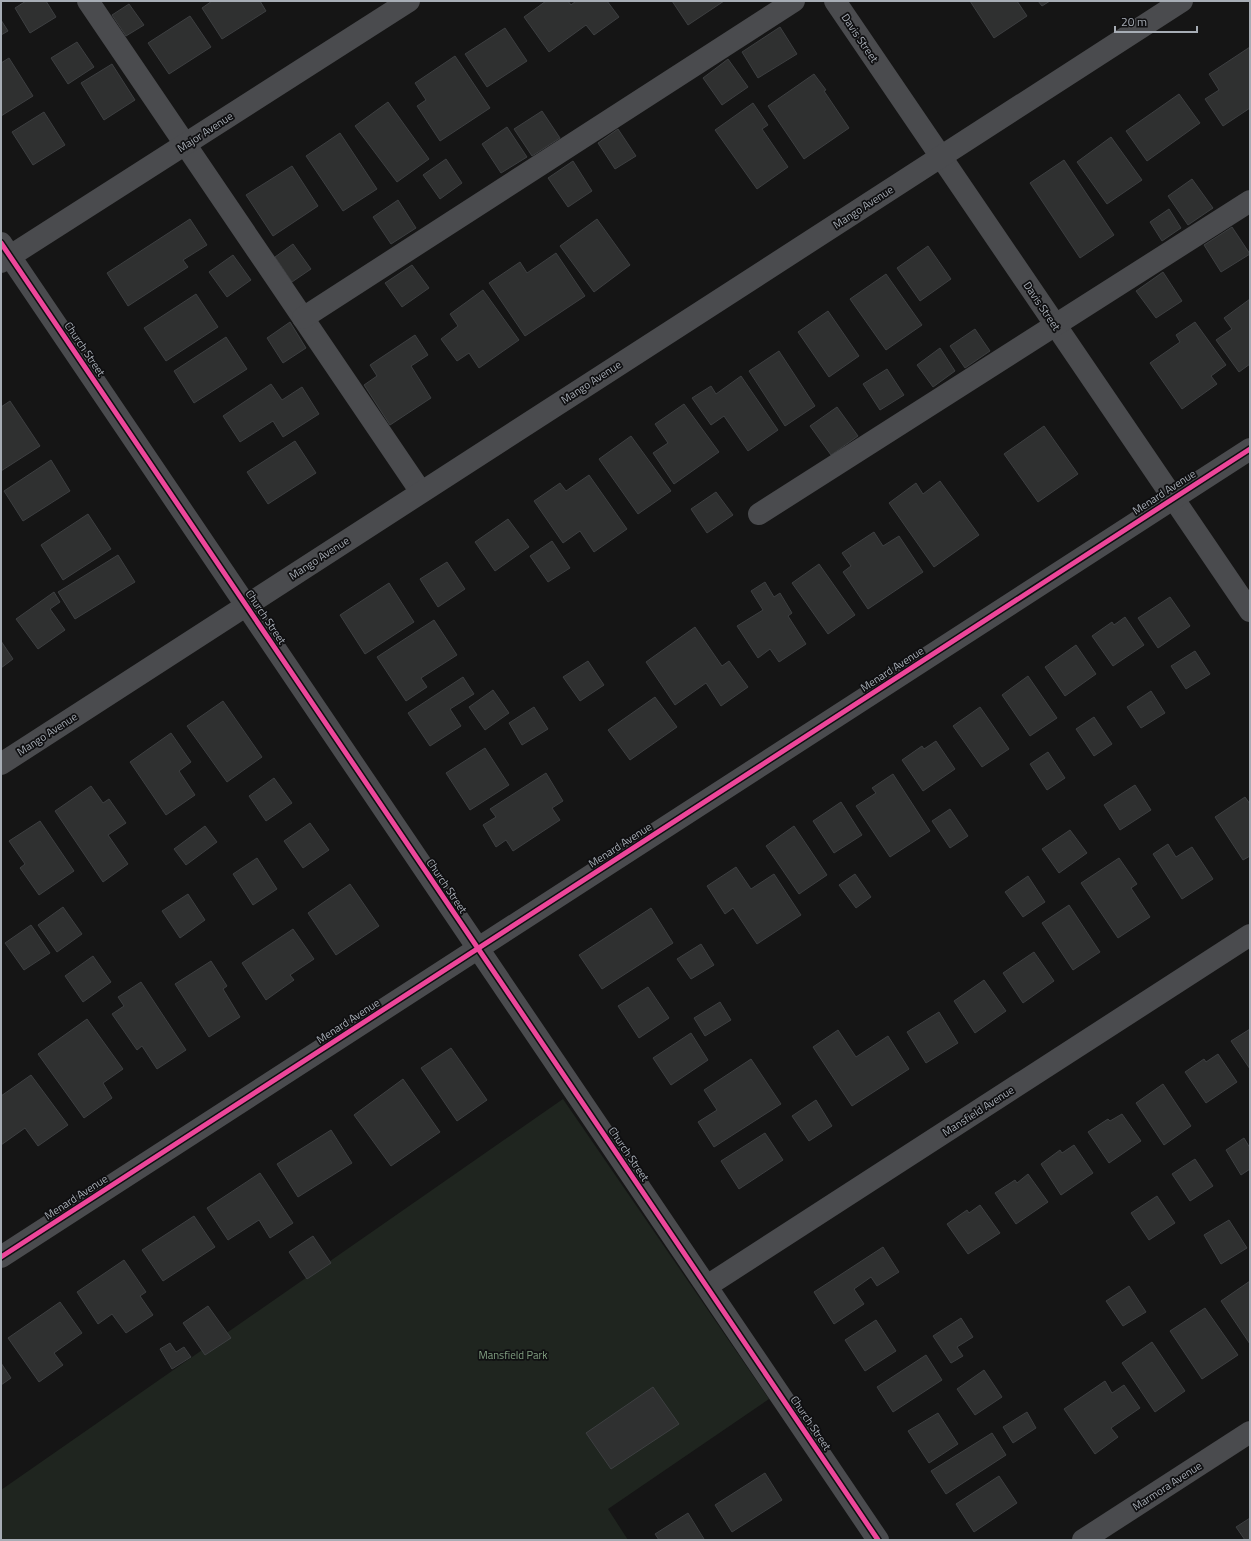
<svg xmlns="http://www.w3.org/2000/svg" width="1251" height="1541" viewBox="0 0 1251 1541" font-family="'Titillium Web',sans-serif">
	<rect width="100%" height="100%" fill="#151515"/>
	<polygon fill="#1f251f" points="563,1099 769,1399 608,1509 628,1540 1,1540 1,1490"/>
	<g fill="#2f3030" stroke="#3d3f41">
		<polygon points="26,1 46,1 56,17 30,33 15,8"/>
		<polygon points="212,1 260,1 266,11 222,39 202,8"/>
		<polygon points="546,1 568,1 571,5 576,1 607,1 619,17 594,35 586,25 549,52 524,17"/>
		<polygon points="672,1 724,1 688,25"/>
		<polygon points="970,1 1017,1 1027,16 994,38"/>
		<polygon points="1038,1 1050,1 1042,6"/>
		<polygon points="129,4 144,25 126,36 112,15"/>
		<polygon points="190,16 211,47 169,74 148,43"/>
		<polygon points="1,20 8,31 1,35"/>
		<polygon points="780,27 797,54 758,78 742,52"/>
		<polygon points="505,28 527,61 487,87 465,54"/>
		<polygon points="77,42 94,67 68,84 51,58"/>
		<polygon points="1250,47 1250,108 1223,126 1205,99 1219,90 1209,74"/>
		<polygon points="455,56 490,108 440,141 417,106 426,100 415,83"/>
		<polygon points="9,58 33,96 1,116 1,63"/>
		<polygon points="728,59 748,87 722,105 703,78"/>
		<polygon points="112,64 135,100 104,120 81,83"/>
		<polygon points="814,74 826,90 824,91 849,128 804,159 768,106"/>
		<polygon points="1179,94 1200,123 1147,161 1126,131"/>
		<polygon points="388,102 429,159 397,182 355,126"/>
		<polygon points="753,103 768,125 762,129 788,167 757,189 715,130"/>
		<polygon points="542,111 560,138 532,156 514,129"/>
		<polygon points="44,112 65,145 33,165 12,132"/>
		<polygon points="507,127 527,157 501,173 482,144"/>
		<polygon points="618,129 636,156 615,169 598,143"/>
		<polygon points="340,133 377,189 343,211 306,156"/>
		<polygon points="1111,137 1142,180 1107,204 1077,162"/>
		<polygon points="446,159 462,183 440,199 423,175"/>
		<polygon points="1064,160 1114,235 1080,258 1030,183"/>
		<polygon points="573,161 592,191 568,207 548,178"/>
		<polygon points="292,166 318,206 273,236 246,195"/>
		<polygon points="1192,179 1213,208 1188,225 1168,196"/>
		<polygon points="398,200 416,228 391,244 373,217"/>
		<polygon points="1169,209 1181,228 1162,241 1150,222"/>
		<polygon points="190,219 207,245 183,260 188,267 128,306 107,273"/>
		<polygon points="597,219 630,265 594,292 560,246"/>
		<polygon points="1232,227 1250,254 1221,272 1204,245"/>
		<polygon points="293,244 311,269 292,282 275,257"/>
		<polygon points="928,246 951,279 920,301 897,268"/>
		<polygon points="556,253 585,296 525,336 489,283 520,262 527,273"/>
		<polygon points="233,255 251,280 227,297 209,272"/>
		<polygon points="412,265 429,288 402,307 385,283"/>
		<polygon points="1163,272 1182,301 1156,318 1136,291"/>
		<polygon points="886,274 922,325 886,350 850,299"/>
		<polygon points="483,290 519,340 479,368 469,353 457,361 441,339 458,326 450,314"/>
		<polygon points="196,294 218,327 166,361 144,328"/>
		<polygon points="1250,299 1250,364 1239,372 1216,340 1232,329 1224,318"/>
		<polygon points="828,311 859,356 829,377 798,332"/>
		<polygon points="290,322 306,348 283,363 267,338"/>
		<polygon points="1195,322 1226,365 1211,376 1217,384 1182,409 1150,363 1180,342 1176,335"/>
		<polygon points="975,329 990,351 965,368 950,346"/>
		<polygon points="415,335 428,355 411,366 431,398 390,425 364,385 377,376 370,365"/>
		<polygon points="226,337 247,369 194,403 174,371"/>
		<polygon points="940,348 955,371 933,387 917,365"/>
		<polygon points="779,351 815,406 785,426 749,371"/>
		<polygon points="887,369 904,395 880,410 863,384"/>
		<polygon points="741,376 778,430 748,451 724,416 711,425 692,398 711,386 716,394"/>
		<polygon points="271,384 282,400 302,387 319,414 283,437 273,421 240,442 223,416"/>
		<polygon points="10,401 40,446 1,471 1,407"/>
		<polygon points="684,404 719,452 674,484 653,453 668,443 655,424"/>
		<polygon points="837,407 858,436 831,455 810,426"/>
		<polygon points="1044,426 1078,474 1038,502 1004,454"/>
		<polygon points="631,436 671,491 638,514 599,459"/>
		<polygon points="295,441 316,473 268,504 247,472"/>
		<polygon points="51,460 70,491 23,521 4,491"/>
		<polygon points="589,475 627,529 594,552 580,531 563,543 534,501 560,483 566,491"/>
		<polygon points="940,481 979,535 934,567 889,503 916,483 923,494"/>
		<polygon points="716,492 733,515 707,533 691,509"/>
		<polygon points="88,514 111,549 63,580 41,545"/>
		<polygon points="508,519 529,547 495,571 475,542"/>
		<polygon points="874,532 883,546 899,536 923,572 868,609 843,572 851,566 842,553"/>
		<polygon points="552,541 570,568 548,582 530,556"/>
		<polygon points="118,555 135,582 75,619 58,592"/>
		<polygon points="447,562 465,589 438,607 420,579"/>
		<polygon points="819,564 855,615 828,634 792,583"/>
		<polygon points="765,582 774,597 780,593 792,613 788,616 806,644 779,662 770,649 758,658 737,626 763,610 751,591"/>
		<polygon points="389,583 414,622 365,654 340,615"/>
		<polygon points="54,592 60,602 50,609 65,630 38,649 16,619"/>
		<polygon points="1170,597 1190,626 1158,648 1138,618"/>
		<polygon points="1125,617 1144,645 1113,666 1092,636 1112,622 1114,625"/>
		<polygon points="434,620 457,655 421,678 427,687 406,701 377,657"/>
		<polygon points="695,627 722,666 729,661 748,687 721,706 706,683 675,705 646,662"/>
		<polygon points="1,641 13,659 1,668"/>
		<polygon points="1076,645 1096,674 1065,696 1045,667"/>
		<polygon points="1195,651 1210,674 1186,689 1171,666"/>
		<polygon points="588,661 604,685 580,701 563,677"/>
		<polygon points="1028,676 1057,718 1030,736 1002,695"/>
		<polygon points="463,677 474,694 450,709 461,726 430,746 408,713"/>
		<polygon points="493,690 509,713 485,730 469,707"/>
		<polygon points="1151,691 1165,713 1141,728 1127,707"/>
		<polygon points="655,697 677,727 630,760 608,730"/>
		<polygon points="223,701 262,757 227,782 187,726"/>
		<polygon points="534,707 548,729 522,745 509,723"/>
		<polygon points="980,707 1009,749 982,767 953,726"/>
		<polygon points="1094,717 1112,744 1094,756 1076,729"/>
		<polygon points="171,733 191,762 179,771 195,795 166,815 130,762"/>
		<polygon points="936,741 955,769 923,791 902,760 922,746 924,749"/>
		<polygon points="485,748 509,785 470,810 446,773"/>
		<polygon points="1048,752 1065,778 1047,790 1030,764"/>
		<polygon points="546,773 563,801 552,808 560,820 513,851 506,840 496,847 483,825 496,817 490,809"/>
		<polygon points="893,774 930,831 890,857 856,806 876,793 872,788"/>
		<polygon points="274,778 292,803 266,821 249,796"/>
		<polygon points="1135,785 1151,810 1120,830 1104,805"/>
		<polygon points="91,786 103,803 109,799 126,823 108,835 128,864 103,882 55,811"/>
		<polygon points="1245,797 1250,804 1250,856 1243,860 1215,817"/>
		<polygon points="841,802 862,835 834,853 813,821"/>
		<polygon points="950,809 968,836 950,848 932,821"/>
		<polygon points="40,821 74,871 39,895 20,868 25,864 9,841"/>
		<polygon points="310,823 329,850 303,868 284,841"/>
		<polygon points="205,826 217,842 186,865 174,849"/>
		<polygon points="794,826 827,875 799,894 766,846"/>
		<polygon points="1070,830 1087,853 1059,873 1042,849"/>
		<polygon points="1168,844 1176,857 1192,847 1213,879 1182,899 1153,854"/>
		<polygon points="257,858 277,889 253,905 233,874"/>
		<polygon points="1119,858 1137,884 1131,888 1150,917 1118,938 1081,883"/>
		<polygon points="736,867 751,889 774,874 801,915 757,944 733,908 725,914 707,886"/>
		<polygon points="855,874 871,897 856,908 839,885"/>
		<polygon points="1028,876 1045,902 1023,917 1005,892"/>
		<polygon points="350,884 379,926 336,955 308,913"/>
		<polygon points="188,894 205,920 180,938 162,911"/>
		<polygon points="1069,905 1100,952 1073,970 1042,923"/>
		<polygon points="63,907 82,934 57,952 38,925"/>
		<polygon points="651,908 673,943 602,989 579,955"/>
		<polygon points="31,925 50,953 24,970 5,943"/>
		<polygon points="293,929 314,959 290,975 294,980 266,1000 242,963"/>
		<polygon points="701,944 714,965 691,979 677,959"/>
		<polygon points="1034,952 1054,981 1023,1003 1003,973"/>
		<polygon points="93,956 111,982 83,1002 65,976"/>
		<polygon points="211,961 227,986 223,989 240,1017 209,1037 175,984"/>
		<polygon points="984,980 1006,1011 975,1033 954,1001"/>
		<polygon points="141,982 186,1050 157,1069 142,1046 137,1050 112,1014 124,1006 118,997"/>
		<polygon points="648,987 669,1018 639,1038 618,1006"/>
		<polygon points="720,1002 731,1020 705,1036 694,1018"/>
		<polygon points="939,1012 958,1043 926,1063 907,1032"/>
		<polygon points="87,1019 123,1069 103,1083 112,1098 84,1118 38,1054"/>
		<polygon points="1250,1029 1250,1069 1231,1041"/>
		<polygon points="838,1030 856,1057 888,1036 909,1069 852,1106 813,1047"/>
		<polygon points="691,1033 708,1060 671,1085 653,1058"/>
		<polygon points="451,1048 487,1100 457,1121 421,1068"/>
		<polygon points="1218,1054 1237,1082 1206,1103 1185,1072 1204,1059 1206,1062"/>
		<polygon points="751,1059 781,1104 714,1147 698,1122 717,1110 704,1090"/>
		<polygon points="31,1075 68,1125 38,1146 25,1128 1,1145 1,1096"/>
		<polygon points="403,1079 440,1132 391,1166 354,1115"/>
		<polygon points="1163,1084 1191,1126 1164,1145 1136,1103"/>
		<polygon points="816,1100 832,1126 809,1141 792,1116"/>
		<polygon points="1122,1114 1141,1141 1109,1163 1088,1132 1108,1119 1110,1121"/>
		<polygon points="331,1130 352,1163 298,1197 277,1164"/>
		<polygon points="765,1133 783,1160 739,1189 721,1161"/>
		<polygon points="1244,1138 1250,1148 1250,1169 1241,1175 1226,1150"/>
		<polygon points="1074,1145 1093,1173 1061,1195 1041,1164 1060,1150 1062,1153"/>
		<polygon points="1195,1159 1213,1186 1190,1201 1172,1174"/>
		<polygon points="260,1173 293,1223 270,1238 259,1220 228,1240 207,1208"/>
		<polygon points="1028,1174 1048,1202 1016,1224 995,1193 1015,1180 1017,1183"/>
		<polygon points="1157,1196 1175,1223 1149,1240 1131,1213"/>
		<polygon points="980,1205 1000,1233 968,1254 947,1224 967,1210 969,1213"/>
		<polygon points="194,1216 215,1247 163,1281 142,1250"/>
		<polygon points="1229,1220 1247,1248 1221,1264 1204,1235"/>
		<polygon points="313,1236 331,1263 307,1279 289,1252"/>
		<polygon points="883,1247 899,1272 877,1286 871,1277 854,1289 864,1304 834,1324 814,1292"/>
		<polygon points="124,1260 146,1292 140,1296 153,1315 126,1333 112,1314 98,1324 77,1292"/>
		<polygon points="1250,1281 1250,1344 1221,1301"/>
		<polygon points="1129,1286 1146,1312 1123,1326 1106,1301"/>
		<polygon points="60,1302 82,1333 54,1353 63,1365 39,1382 8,1338"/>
		<polygon points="208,1306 231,1338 205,1355 183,1323"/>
		<polygon points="1205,1308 1238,1355 1202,1379 1170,1331"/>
		<polygon points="961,1318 973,1337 957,1347 963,1356 951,1363 933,1336"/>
		<polygon points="876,1320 896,1351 865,1371 845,1340"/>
		<polygon points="1152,1342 1185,1391 1155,1412 1122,1363"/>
		<polygon points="170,1343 176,1352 184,1347 191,1357 172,1369 160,1349"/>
		<polygon points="926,1355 942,1380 893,1412 877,1387"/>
		<polygon points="1,1363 11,1378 1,1385"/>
		<polygon points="984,1370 1002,1397 975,1415 957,1389"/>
		<polygon points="1105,1381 1112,1393 1124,1385 1140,1408 1111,1428 1118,1437 1095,1454 1064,1409"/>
		<polygon points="653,1387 679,1424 611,1469 586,1433"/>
		<polygon points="1027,1412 1036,1428 1013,1443 1003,1427"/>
		<polygon points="938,1413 958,1444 929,1463 908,1431"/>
		<polygon points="992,1433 1006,1455 946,1494 931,1471"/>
		<polygon points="765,1473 782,1500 732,1532 715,1505"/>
		<polygon points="999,1476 1017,1503 974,1532 956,1504"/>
		<polygon points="688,1513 704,1539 702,1540 659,1540 655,1534"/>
		<polygon points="1250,1518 1250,1540 1245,1540 1236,1527"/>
	</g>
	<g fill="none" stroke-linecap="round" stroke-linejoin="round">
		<g stroke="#4a4b4e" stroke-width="22">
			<polyline points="88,1 421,492"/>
			<polyline points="835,1 1250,611"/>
			<polyline points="1,243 878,1540"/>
			<polyline points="1,262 409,1"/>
			<polyline points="303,318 794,1"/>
			<polyline points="759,514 1250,201"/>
			<polyline points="1,764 1182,1"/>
			<polyline points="1,1257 1250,449"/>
			<polyline points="707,1286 1250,935"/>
			<polyline points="1083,1540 1250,1432"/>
		</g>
		<g stroke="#0f0f11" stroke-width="8">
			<g id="cycleway">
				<polyline points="1,243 878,1540"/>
				<polyline points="1,1257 1250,449"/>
			</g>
		</g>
		<use href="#cycleway" stroke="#ed469a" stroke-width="5"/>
	</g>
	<g text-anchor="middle" stroke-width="3.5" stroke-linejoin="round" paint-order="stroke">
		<g font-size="11" fill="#a7adb5" stroke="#0f0f11">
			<text transform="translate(860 38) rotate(56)" y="4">Davis Street</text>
			<text transform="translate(205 132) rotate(-33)" y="4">Major Avenue</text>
			<text transform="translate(863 207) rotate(-33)" y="4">Mango Avenue</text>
			<text transform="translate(1042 306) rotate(56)" y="4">Davis Street</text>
			<text transform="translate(85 349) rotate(56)" y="4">Church Street</text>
			<text transform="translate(591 382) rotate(-33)" y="4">Mango Avenue</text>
			<text transform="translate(1164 492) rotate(-33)" y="4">Menard Avenue</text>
			<text transform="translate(319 558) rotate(-33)" y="4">Mango Avenue</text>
			<text transform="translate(266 617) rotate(56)" y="4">Church Street</text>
			<text transform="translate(892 669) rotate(-33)" y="4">Menard Avenue</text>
			<text transform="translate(47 734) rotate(-33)" y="4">Mango Avenue</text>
			<text transform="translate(620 845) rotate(-33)" y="4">Menard Avenue</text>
			<text transform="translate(447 886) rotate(56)" y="4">Church Street</text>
			<text transform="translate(348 1021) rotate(-33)" y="4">Menard Avenue</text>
			<text transform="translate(978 1111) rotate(-33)" y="4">Mansfield Avenue</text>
			<text transform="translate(629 1154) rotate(56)" y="4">Church Street</text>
			<text transform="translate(76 1197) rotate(-33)" y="4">Menard Avenue</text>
			<text transform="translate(811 1423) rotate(56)" y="4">Church Street</text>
			<text transform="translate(1167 1486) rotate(-33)" y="4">Marmora Avenue</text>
		</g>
		<g font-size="11" fill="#809e80" stroke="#0f0f11">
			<text x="513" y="1359">Mansfield Park</text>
		</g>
	</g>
	<rect width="1251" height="1541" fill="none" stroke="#a7adb5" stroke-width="4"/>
	<path d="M1115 26v6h82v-6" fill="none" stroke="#a7adb5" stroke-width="2"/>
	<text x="1121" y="26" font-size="12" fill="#a7adb5" stroke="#0f0f11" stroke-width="3" paint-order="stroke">20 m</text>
</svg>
